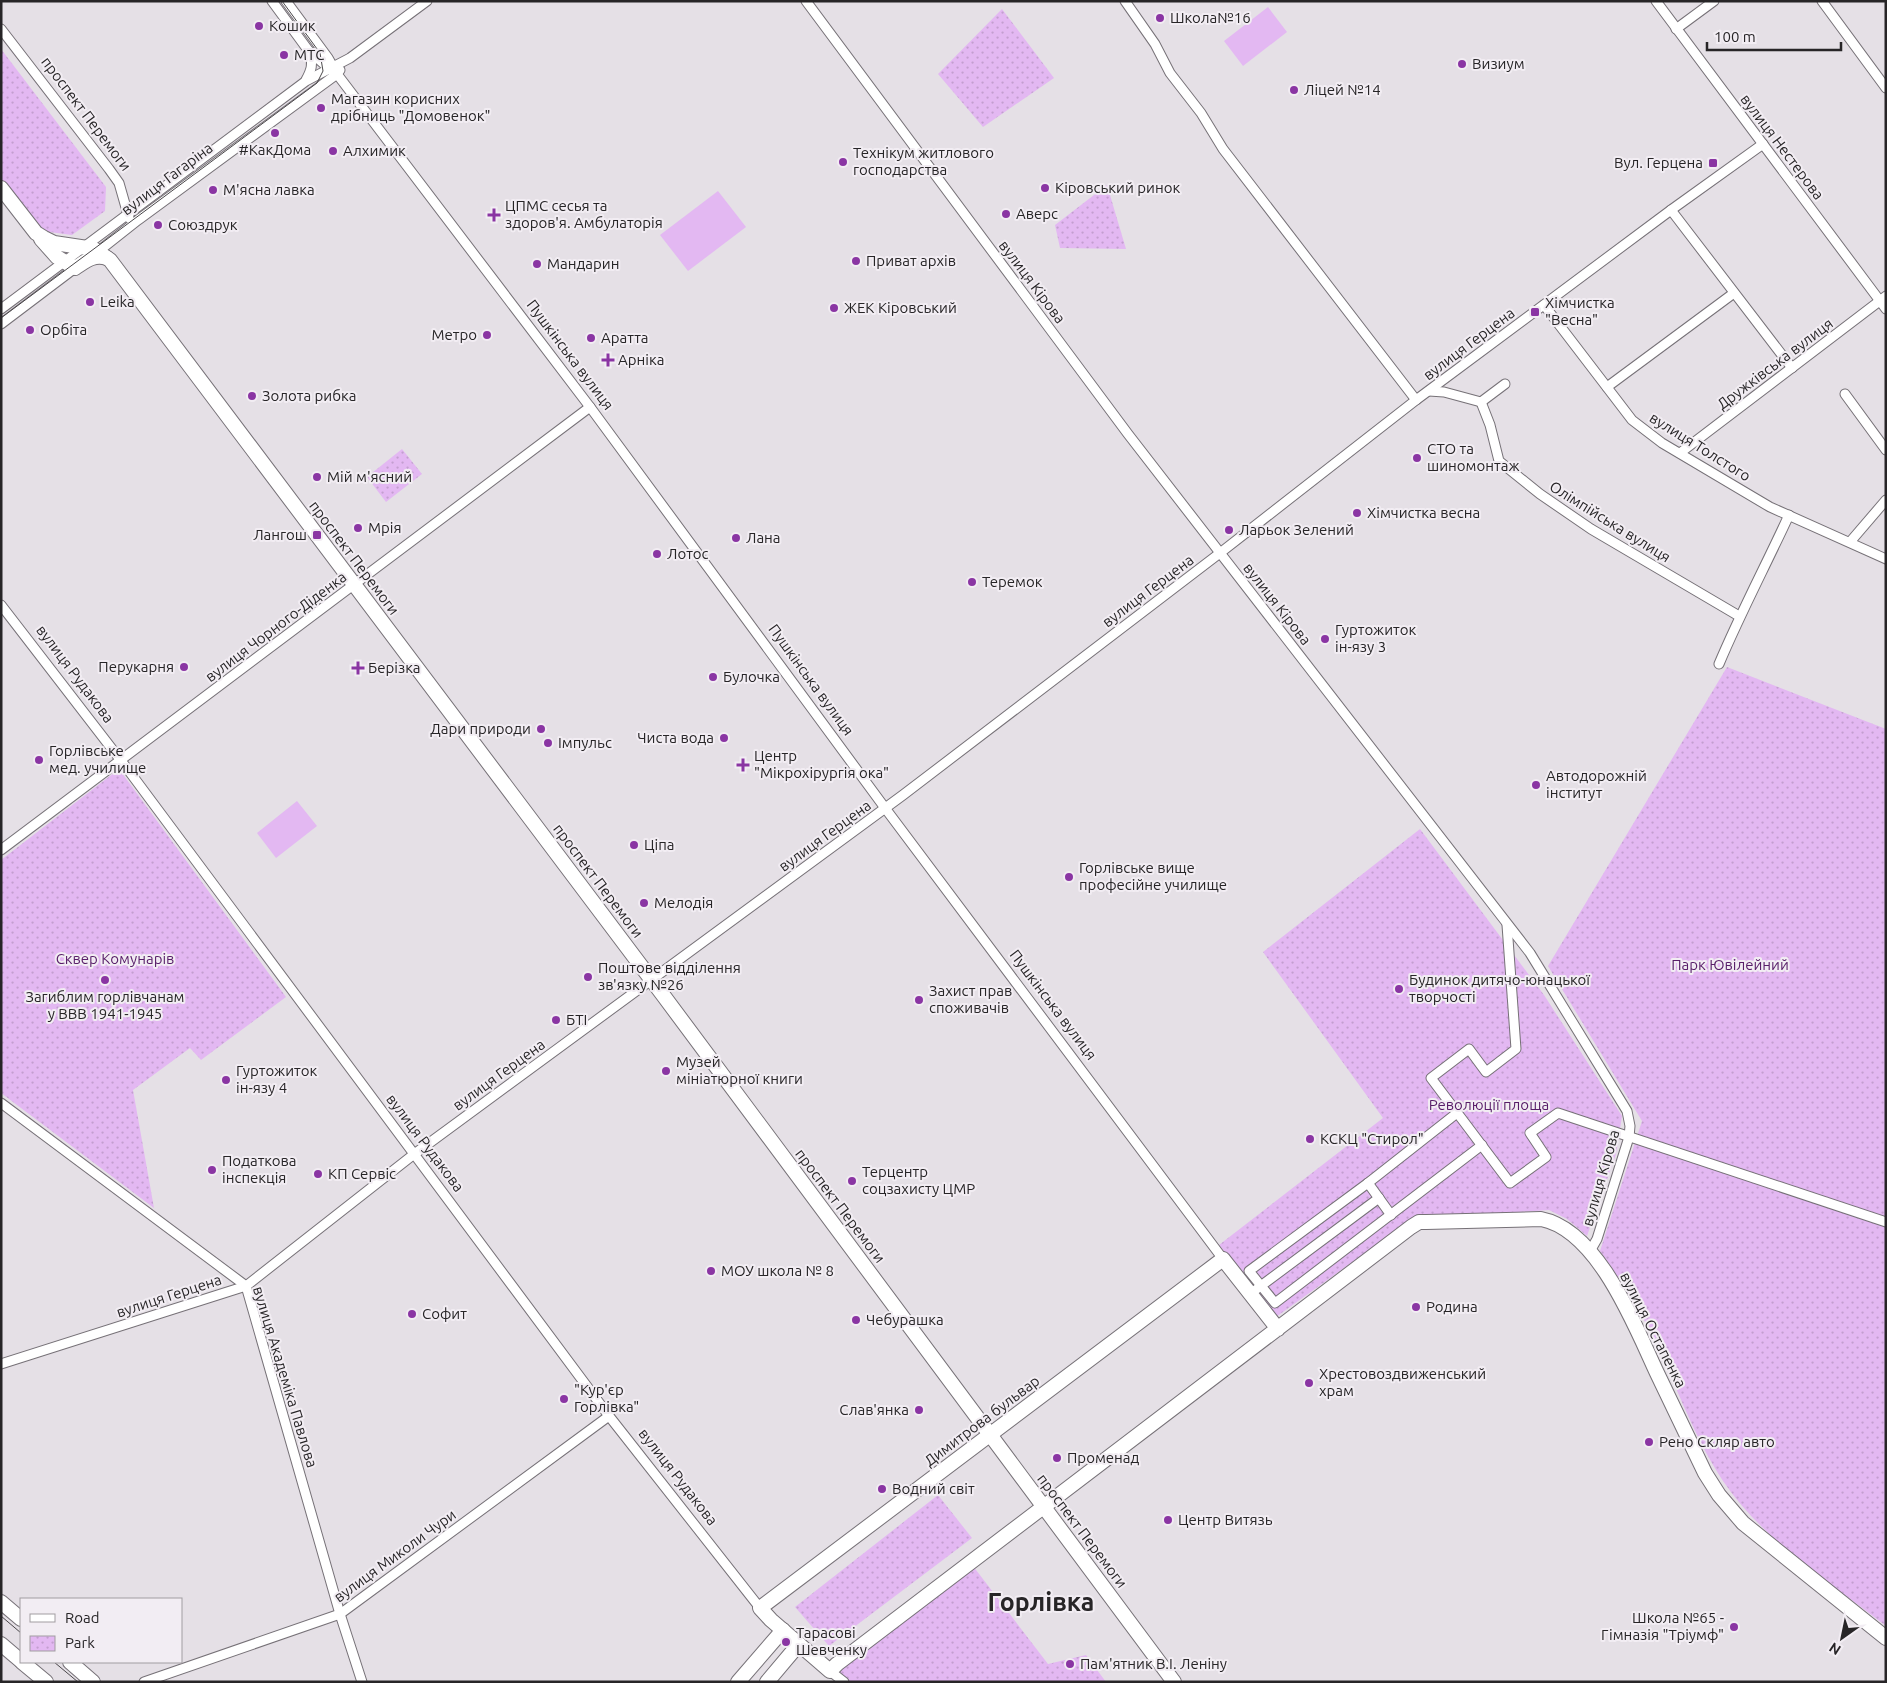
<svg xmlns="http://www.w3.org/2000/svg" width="1887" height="1683" viewBox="0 0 1887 1683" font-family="Ubuntu,sans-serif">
	<defs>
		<pattern id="park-dots" width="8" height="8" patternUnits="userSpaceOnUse" patternTransform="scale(1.25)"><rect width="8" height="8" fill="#e3b8f2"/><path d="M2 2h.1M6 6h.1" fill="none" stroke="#c39ed0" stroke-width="1.8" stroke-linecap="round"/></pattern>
	</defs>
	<rect width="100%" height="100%" fill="#e5e0e6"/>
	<g fill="url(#park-dots)">
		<polygon points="1002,9 1054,78 983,127 938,74"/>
		<polygon points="1,49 106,187 105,211 72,235 42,231 1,181"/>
		<polygon points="1107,185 1126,249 1060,248 1055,225"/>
		<polygon points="402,449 422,474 386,502 367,477"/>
		<path d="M1727 667 1886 729V1626C1829 1582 1764 1541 1723 1481 1692 1434 1675 1381 1650 1331 1635 1303 1619 1277 1600 1251L1642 1121 1548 966Z"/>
		<polygon points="119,769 286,997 201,1060 190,1048 133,1090 154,1208 1,1093 1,860"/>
		<polygon points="1420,829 1544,995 1622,1116 1616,1154 1587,1236 1567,1219 1549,1210 1412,1219 1276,1317 1219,1245 1383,1118 1263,952"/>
		<polygon points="938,1495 972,1538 829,1646 795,1607"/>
		<polygon points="973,1566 1048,1664 1086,1655 1106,1682 839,1682 830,1674"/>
	</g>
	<g fill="#e3b8f2">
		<polygon points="1268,7 1287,32 1243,66 1224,41"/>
		<polygon points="718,191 746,227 688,271 660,235"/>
		<polygon points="297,801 317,826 276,858 257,833"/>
	</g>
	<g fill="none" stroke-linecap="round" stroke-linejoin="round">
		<g stroke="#767177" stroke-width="11">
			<g id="street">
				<polyline points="272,1 308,50 332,71"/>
				<polyline points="286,1 328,58 337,74 590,407 885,808 1223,1259"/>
				<polyline points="806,1 1128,434 1530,953 1627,1111 1630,1126 1629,1137 1597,1239 1589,1253"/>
				<polyline points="1125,1 1155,44 1170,73 1201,113 1223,149 1416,400"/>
				<polyline points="1656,1 1886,309"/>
				<polyline points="1822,1 1886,88"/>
				<polyline points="1,29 109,169 119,183 129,218"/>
				<polyline points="1676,29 1714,1"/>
				<path d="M306 80C311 71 314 63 309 53"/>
				<polyline points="1671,210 1792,368"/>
				<polyline points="95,254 138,220 337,74 340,70"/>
				<polyline points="1544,305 1632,420 1662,443 1770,507 1886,559"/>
				<polyline points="1,309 306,81 350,58 427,1"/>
				<polyline points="1,324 75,268"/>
				<polyline points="1607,387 1734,293"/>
				<polyline points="1429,391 1444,392 1481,402 1505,384"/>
				<polyline points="1845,394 1886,450"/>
				<polyline points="1481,402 1490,425 1499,461 1540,494 1591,529 1739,616"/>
				<polyline points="1680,453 1886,296"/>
				<polyline points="1850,542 1886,500"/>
				<polyline points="1,605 129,771 609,1416 760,1608"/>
				<path d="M1719 664C1740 614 1766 565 1789 515"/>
				<polyline points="1,850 590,407"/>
				<polyline points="1507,925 1516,1049 1486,1072 1469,1049 1431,1078 1510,1183 1546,1157 1530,1133 1558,1113 1886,1222"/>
				<polyline points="1,1103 246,1286 340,1614 362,1682"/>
				<polyline points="1457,1113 1368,1183 1249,1271 1275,1303 1482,1145"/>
				<polyline points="1368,1183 1391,1215"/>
				<polyline points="1250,1294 1379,1198"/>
				<polyline points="1,1364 246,1286 413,1155 903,795 1220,553 1416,400 1671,210 1763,144"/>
				<polyline points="830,1671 844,1682"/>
				<polyline points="144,1682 340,1614 609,1416"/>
			</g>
		</g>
		<g stroke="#767177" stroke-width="16">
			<g id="secondary">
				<polyline points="1,188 36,233 44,238 54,243 94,249 110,260 663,995 1174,1682"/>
				<path d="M41 239 57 257 75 268C86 261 93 254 107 258"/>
				<path d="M1278 1329 1223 1259 760 1608 771 1620 830 1671 837 1664 1411 1227 1419 1222H1426L1541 1219C1598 1230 1635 1326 1657 1373 1673 1406 1689 1439 1705 1473L1719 1495 1743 1523 1886 1638"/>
				<polyline points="1,1602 21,1619"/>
				<polyline points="1,1644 21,1661"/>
				<polyline points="22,1662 46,1682"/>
				<polyline points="70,1662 93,1682"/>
				<polyline points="738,1682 783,1630"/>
				<polyline points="767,1682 799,1644"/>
			</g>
		</g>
		<use href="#street" stroke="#fff" stroke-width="9"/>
		<use href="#secondary" stroke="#fff" stroke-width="14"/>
		<g stroke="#4a474a" stroke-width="1">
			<polyline points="1,318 317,83 323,71 320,53 282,1"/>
			<polyline points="1,1616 21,1633"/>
			<polyline points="54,1662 78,1682"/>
		</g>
	</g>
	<g fill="#8a35a3" stroke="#f2edf3" stroke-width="2">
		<circle cx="1160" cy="18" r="5"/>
		<circle cx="259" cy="26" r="5"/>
		<circle cx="284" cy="55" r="5"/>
		<circle cx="1462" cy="64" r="5"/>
		<circle cx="1294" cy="90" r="5"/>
		<circle cx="321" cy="108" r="5"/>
		<circle cx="275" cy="133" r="5"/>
		<circle cx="333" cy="151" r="5"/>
		<circle cx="843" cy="162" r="5"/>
		<rect x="1708" y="158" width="10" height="10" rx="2.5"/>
		<circle cx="1045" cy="188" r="5"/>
		<circle cx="213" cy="190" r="5"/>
		<circle cx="1006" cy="214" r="5"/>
		<path d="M491.5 207.5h5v5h5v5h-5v5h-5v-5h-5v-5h5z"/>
		<circle cx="158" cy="225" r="5"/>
		<circle cx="856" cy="261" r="5"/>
		<circle cx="537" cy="264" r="5"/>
		<circle cx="90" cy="302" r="5"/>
		<circle cx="834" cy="308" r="5"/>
		<rect x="1530" y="307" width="10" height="10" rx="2.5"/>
		<circle cx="30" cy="330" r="5"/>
		<circle cx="487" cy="335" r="5"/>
		<circle cx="591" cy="338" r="5"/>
		<path d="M605.5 352.5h5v5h5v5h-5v5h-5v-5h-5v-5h5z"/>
		<circle cx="252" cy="396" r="5"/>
		<circle cx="1417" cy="458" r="5"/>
		<circle cx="317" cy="477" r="5"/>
		<circle cx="1357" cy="513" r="5"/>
		<circle cx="358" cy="528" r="5"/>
		<circle cx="1229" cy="530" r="5"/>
		<rect x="312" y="530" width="10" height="10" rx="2.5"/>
		<circle cx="736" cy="538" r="5"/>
		<circle cx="657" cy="554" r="5"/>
		<circle cx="972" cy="582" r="5"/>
		<circle cx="1325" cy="639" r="5"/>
		<circle cx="184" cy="667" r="5"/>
		<path d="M355.5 660.5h5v5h5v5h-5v5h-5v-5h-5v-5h5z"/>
		<circle cx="713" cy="677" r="5"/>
		<circle cx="541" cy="729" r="5"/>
		<circle cx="724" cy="738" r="5"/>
		<circle cx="548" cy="743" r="5"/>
		<circle cx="39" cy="760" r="5"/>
		<path d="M740.5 757.5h5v5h5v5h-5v5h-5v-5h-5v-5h5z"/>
		<circle cx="1536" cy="785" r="5"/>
		<circle cx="634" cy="845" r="5"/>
		<circle cx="1069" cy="877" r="5"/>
		<circle cx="644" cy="903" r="5"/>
		<circle cx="588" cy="977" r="5"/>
		<circle cx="105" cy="980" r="5"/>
		<circle cx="1399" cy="989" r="5"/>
		<circle cx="919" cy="1000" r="5"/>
		<circle cx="556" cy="1020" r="5"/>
		<circle cx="666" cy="1071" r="5"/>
		<circle cx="226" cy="1080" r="5"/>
		<circle cx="1310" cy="1139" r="5"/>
		<circle cx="212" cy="1170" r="5"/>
		<circle cx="318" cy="1174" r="5"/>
		<circle cx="852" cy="1181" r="5"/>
		<circle cx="711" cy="1271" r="5"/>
		<circle cx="1416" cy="1307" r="5"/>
		<circle cx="412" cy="1314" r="5"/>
		<circle cx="856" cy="1320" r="5"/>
		<circle cx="1309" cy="1383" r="5"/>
		<circle cx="564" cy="1399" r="5"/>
		<circle cx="919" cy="1410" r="5"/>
		<circle cx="1649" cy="1442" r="5"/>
		<circle cx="1057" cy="1458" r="5"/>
		<circle cx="882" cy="1489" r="5"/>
		<circle cx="1168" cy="1520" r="5"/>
		<circle cx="1734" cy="1627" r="5"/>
		<circle cx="786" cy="1642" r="5"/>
		<circle cx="1070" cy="1664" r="5"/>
	</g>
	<g text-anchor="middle" stroke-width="4" stroke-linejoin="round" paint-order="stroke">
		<g font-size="15" fill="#272527" stroke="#f2edf3" text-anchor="start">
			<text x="1170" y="23">Школа№16</text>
			<text x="269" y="31">Кошик</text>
			<text x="294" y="60">МТС</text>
			<text x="1472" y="69">Визиум</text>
			<text x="1304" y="95">Ліцей №14</text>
			<text x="331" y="104">Магазин корисних<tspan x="331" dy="17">дрібниць "Домовенок"</tspan></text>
			<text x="275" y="155" text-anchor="middle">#КакДома</text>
			<text x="343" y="156">Алхимик</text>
			<text x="853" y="158">Технікум житлового<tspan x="853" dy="17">господарства</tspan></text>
			<text x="1703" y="168" text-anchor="end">Вул. Герцена</text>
			<text x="1055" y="193">Кіровський ринок</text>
			<text x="223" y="195">М'ясна лавка</text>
			<text x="505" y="211">ЦПМС сесья та<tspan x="505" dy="17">здоров'я. Амбулаторія</tspan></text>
			<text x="1016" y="219">Аверс</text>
			<text x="168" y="230">Союздрук</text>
			<text x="866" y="266">Приват архів</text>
			<text x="547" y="269">Мандарин</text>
			<text x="100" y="307">Leika</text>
			<text x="1545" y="308">Хімчистка<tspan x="1545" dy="17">"Весна"</tspan></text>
			<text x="844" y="313">ЖЕК Кіровський</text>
			<text x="40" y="335">Орбіта</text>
			<text x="477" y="340" text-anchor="end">Метро</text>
			<text x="601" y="343">Аратта</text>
			<text x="618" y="365">Арніка</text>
			<text x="262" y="401">Золота рибка</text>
			<text x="1427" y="454">СТО та<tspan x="1427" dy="17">шиномонтаж</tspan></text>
			<text x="327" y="482">Мій м'ясний</text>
			<text x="1367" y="518">Хімчистка весна</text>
			<text x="368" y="533">Мрія</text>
			<text x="1239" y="535">Ларьок Зелений</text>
			<text x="307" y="540" text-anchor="end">Лангош</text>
			<text x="746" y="543">Лана</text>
			<text x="667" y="559">Лотос</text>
			<text x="982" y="587">Теремок</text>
			<text x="1335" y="635">Гуртожиток<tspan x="1335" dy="17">ін-язу 3</tspan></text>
			<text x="174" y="672" text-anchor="end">Перукарня</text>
			<text x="368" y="673">Берізка</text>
			<text x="723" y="682">Булочка</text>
			<text x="531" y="734" text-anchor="end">Дари природи</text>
			<text x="714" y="743" text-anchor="end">Чиста вода</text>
			<text x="558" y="748">Імпульс</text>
			<text x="49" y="756">Горлівське<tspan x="49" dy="17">мед. училище</tspan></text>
			<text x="754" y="761">Центр<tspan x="754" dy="17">"Мікрохірургія ока"</tspan></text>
			<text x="1546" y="781">Автодорожній<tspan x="1546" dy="17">інститут</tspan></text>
			<text x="644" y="850">Ціпа</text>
			<text x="1079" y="873">Горлівське вище<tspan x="1079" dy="17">професійне училище</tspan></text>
			<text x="654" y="908">Мелодія</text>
			<text x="598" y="973">Поштове відділення<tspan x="598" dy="17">зв'язку №26</tspan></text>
			<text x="1409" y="985">Будинок дитячо-юнацької<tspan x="1409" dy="17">творчості</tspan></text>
			<text x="929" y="996">Захист прав<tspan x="929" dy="17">споживачів</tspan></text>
			<text x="105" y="1002" text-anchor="middle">Загиблим горлівчанам<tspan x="105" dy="17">у ВВВ 1941-1945</tspan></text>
			<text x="566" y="1025">БТІ</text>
			<text x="676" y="1067">Музей<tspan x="676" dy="17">мініатюрної книги</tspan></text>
			<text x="236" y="1076">Гуртожиток<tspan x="236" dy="17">ін-язу 4</tspan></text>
			<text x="1320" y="1144">КСКЦ "Стирол"</text>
			<text x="222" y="1166">Податкова<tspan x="222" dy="17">інспекція</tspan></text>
			<text x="862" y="1177">Терцентр<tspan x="862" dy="17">соцзахисту ЦМР</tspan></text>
			<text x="328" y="1179">КП Сервіс</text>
			<text x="721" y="1276">МОУ школа № 8</text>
			<text x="1426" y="1312">Родина</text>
			<text x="422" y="1319">Софит</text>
			<text x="866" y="1325">Чебурашка</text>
			<text x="1319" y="1379">Хрестовоздвиженський<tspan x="1319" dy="17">храм</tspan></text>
			<text x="574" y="1395">"Кур'єр<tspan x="574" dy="17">Горлівка"</tspan></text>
			<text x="909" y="1415" text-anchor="end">Слав'янка</text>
			<text x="1659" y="1447">Рено Скляр авто</text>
			<text x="1067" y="1463">Променад</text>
			<text x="892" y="1494">Водний світ</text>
			<text x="1178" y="1525">Центр Витязь</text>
			<text x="1724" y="1623" text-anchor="end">Школа №65 -<tspan x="1724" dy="17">Гімназія "Тріумф"</tspan></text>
			<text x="796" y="1638">Тарасові<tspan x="796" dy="17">Шевченку</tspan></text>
			<text x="1080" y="1669">Пам'ятник В.І. Леніну</text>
		</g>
		<g font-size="15" fill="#272527" stroke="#f2edf3">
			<text transform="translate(86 114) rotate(53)" y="5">проспект Перемоги</text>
			<text transform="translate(1782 147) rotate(53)" y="5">вулиця Нестерова</text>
			<text transform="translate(167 179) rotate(-37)" y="5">вулиця Гагаріна</text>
			<text transform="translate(1032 282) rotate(53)" y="5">вулиця Кірова</text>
			<text transform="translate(1469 344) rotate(-37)" y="5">вулиця Герцена</text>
			<text transform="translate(570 355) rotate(53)" y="5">Пушкінська вулиця</text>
			<text transform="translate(1775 364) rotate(-37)" y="5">Дружківська вулиця</text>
			<text transform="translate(1700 447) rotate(32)" y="5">вулиця Толстого</text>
			<text transform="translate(1610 522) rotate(32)" y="5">Олімпійська вулиця</text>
			<text transform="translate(354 558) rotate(53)" y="5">проспект Перемоги</text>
			<text transform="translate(1148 591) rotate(-37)" y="5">вулиця Герцена</text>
			<text transform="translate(1277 604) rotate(52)" y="5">вулиця Кірова</text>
			<text transform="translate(276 627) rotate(-37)" y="5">вулиця Чорного-Діденка</text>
			<text transform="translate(75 674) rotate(53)" y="5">вулиця Рудакова</text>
			<text transform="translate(811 680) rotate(54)" y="5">Пушкінська вулиця</text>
			<text transform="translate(825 836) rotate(-36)" y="5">вулиця Герцена</text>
			<text transform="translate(598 881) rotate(53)" y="5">проспект Перемоги</text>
			<text transform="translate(1053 1005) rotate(53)" y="5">Пушкінська вулиця</text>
			<text transform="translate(499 1075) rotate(-36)" y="5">вулиця Герцена</text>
			<text transform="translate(425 1143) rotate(53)" y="5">вулиця Рудакова</text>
			<text transform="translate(1601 1178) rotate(-74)" y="5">вулиця Кірова</text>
			<text transform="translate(840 1206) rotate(53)" y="5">проспект Перемоги</text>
			<text transform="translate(169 1296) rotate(-18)" y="5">вулиця Герцена</text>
			<text transform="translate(1653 1330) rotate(63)" y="5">вулиця Остапенка</text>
			<text transform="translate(285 1377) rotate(73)" y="5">вулиця Академіка Павлова</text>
			<text transform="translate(982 1421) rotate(-37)" y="5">Димитрова бульвар</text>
			<text transform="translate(678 1477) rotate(52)" y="5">вулиця Рудакова</text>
			<text transform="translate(1082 1531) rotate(53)" y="5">проспект Перемоги</text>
			<text transform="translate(395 1556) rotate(-36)" y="5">вулиця Миколи Чури</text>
		</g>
		<g font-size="15" fill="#581e69" stroke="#f2edf3">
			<text x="115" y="964">Сквер Комунарів</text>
			<text x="1730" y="970">Парк Ювілейний</text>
			<text x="1489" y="1110">Революції площа</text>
		</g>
		<g font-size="25" font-weight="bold" fill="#272527" stroke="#f2edf3">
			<text x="1041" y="1611">Горлівка</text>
		</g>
	</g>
	<rect width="1887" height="1683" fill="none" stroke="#272527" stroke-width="5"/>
	<rect x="20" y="1598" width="162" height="65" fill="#f2edf3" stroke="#a19da1"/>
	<rect x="30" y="1614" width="25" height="8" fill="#ffffff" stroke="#a19da1"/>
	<text x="65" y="1623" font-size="15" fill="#272527">Road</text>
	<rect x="30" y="1636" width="25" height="15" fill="url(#park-dots)" stroke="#a19da1"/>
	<text x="65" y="1648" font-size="15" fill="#272527">Park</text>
	<g transform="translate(1842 1638) rotate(213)" stroke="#f2edf3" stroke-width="4" paint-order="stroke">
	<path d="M0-4L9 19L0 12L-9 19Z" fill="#272527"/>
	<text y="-8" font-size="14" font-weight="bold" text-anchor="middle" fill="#272527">N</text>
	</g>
	<path d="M1707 42v8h134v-8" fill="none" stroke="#272527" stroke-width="2.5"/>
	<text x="1714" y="42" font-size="15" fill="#272527" stroke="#f2edf3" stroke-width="4" paint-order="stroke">100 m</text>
</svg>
